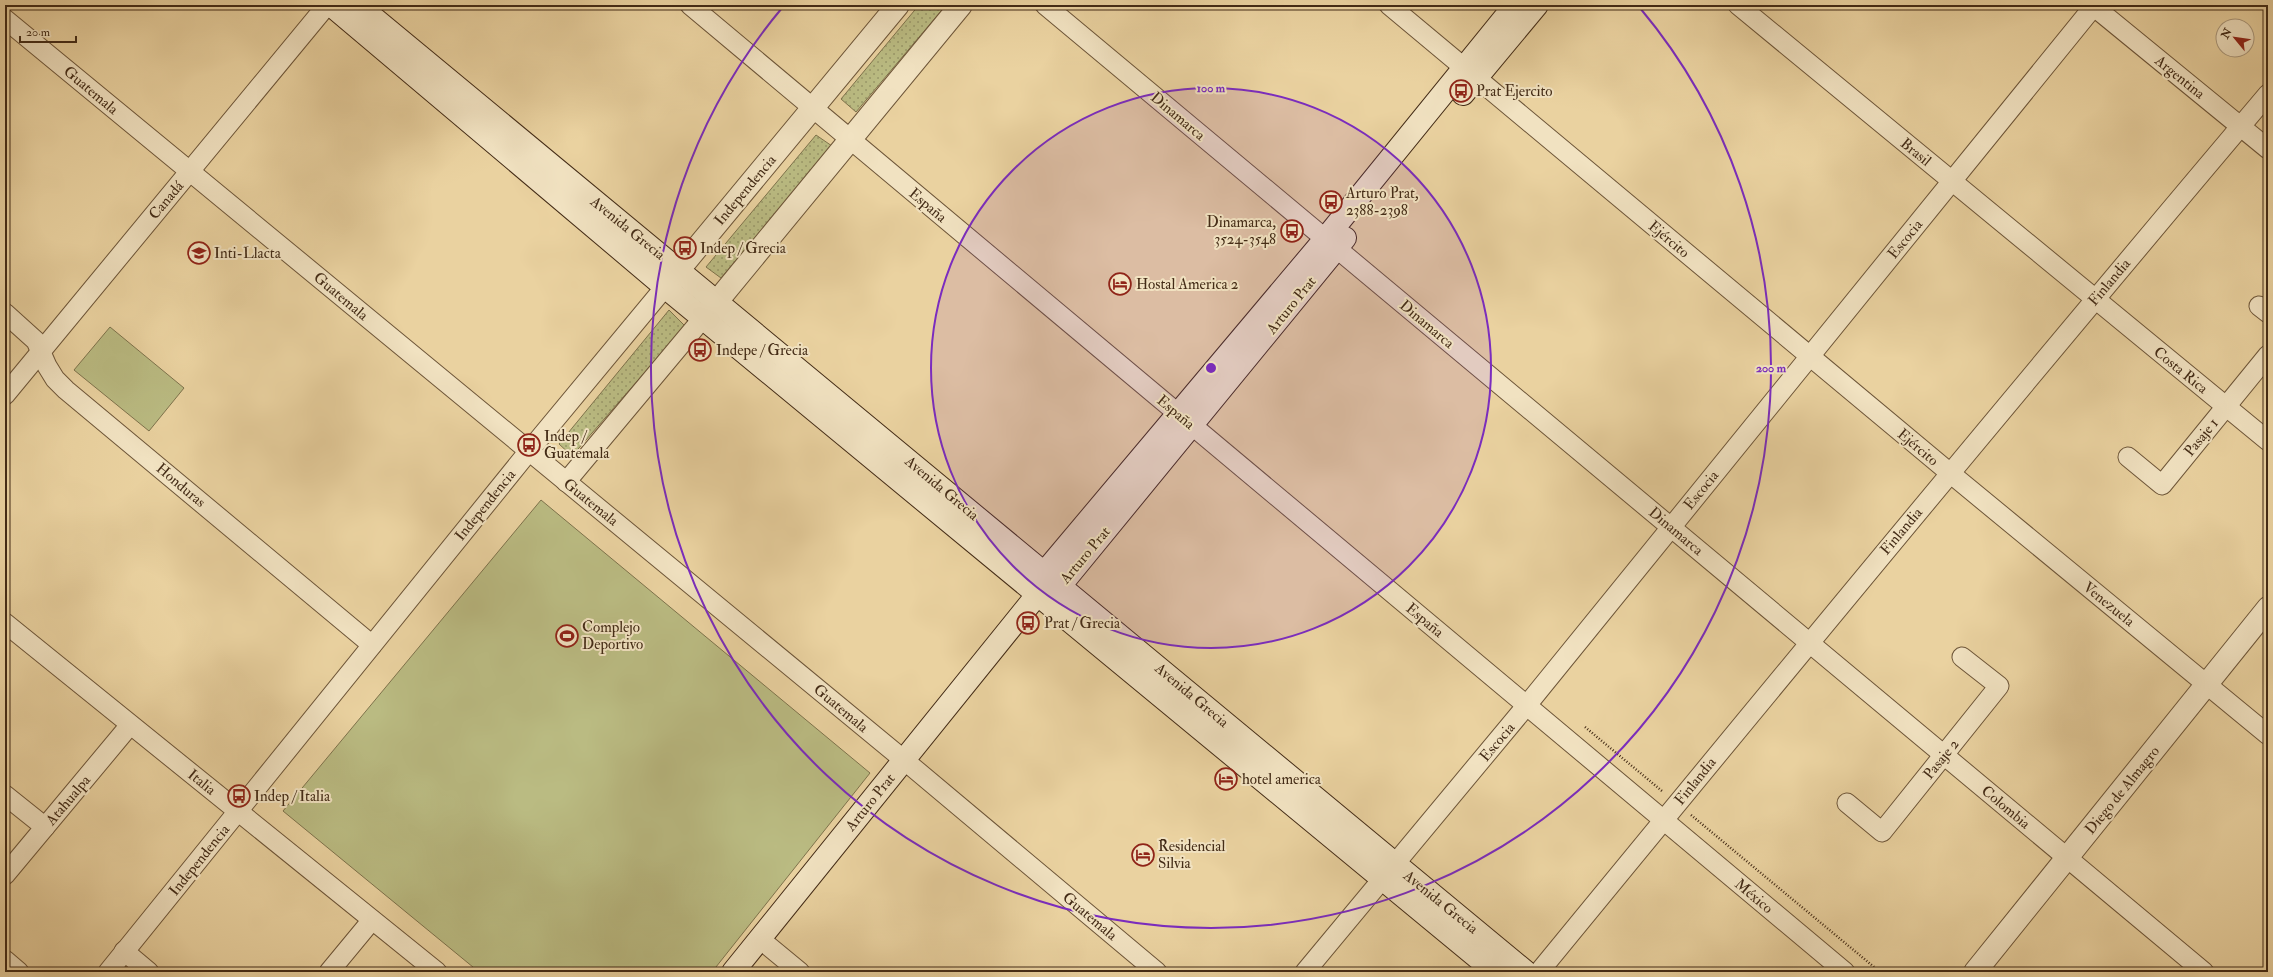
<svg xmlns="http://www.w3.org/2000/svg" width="2273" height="977" viewBox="0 0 2273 977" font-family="'IM FELL Double Pica',serif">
	<defs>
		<pattern id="grass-dots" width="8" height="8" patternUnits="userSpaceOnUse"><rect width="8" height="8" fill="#babb82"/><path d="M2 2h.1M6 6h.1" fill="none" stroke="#999869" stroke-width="1.8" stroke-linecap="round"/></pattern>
	</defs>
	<rect width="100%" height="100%" fill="#ead2a0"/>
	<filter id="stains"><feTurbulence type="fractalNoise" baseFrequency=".005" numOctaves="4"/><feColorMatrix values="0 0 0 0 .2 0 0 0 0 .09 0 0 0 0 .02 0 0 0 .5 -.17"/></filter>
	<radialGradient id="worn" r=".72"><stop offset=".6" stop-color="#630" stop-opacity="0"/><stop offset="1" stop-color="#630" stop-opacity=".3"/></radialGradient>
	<g fill="url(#grass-dots)" stroke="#7e734c">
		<polygon points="919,5 946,5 856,112 841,99"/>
		<polygon points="816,135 832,146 721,278 706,267"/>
		<polygon points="669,310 685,326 572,456 559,444"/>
	</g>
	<g fill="#babb82" stroke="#7e734c">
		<polygon points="110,327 184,388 149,431 74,370"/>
		<polygon points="541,500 870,773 712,972 479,972 283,811"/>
	</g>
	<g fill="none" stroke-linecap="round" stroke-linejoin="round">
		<g stroke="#6d5538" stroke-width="21">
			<g id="minor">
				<polyline points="690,5 1845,972"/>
				<polyline points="1045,5 2204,972"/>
				<polyline points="1389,5 1950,473 2268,735"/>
				<polyline points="1738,5 2268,441"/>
				<polyline points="2092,5 2268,149"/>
				<polyline points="5,19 904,760 1157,972"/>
				<polyline points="2259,306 2268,313"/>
				<polyline points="5,313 36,341 47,366 55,379 66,390 372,645"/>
				<polyline points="5,395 327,5"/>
				<polyline points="2128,457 2162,485 2268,355"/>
				<polyline points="566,482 703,318"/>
				<polyline points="5,623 437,972"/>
				<polyline points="5,795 45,827"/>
				<polyline points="1847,803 1882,832 1999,686 1962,657"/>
				<polyline points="5,875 130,725"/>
				<polyline points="760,939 800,972"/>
				<polyline points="124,951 149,972"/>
				<polyline points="5,960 19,972"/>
				<polyline points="108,972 529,451 665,287"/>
				<polyline points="329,972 372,920"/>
				<polyline points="1305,972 1527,705 2094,6"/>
				<path d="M1539 972C1780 678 2022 385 2268 94"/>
			</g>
		</g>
		<g stroke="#6d5538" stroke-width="24">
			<g id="tertiary">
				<polyline points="667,284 898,5"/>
				<polyline points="705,316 961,5"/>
				<polyline points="1975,972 2268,608"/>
			</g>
		</g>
		<g stroke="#432b16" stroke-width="24">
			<g id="secondary">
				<polyline points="331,5 665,287 1495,972"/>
				<polyline points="358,5 1526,972"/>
				<polyline points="1463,94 1537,5"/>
				<polyline points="1048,591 1060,586 1345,238"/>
				<polyline points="733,972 1037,595 1044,573 1325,239 1515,5"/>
			</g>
		</g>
		<g stroke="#432b16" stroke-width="2.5" stroke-dasharray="1 2" stroke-linecap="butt">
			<polyline points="1585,727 1662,791"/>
			<polyline points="1691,815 1880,972"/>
		</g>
		<use href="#minor" stroke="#f1e2c1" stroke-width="19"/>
		<use href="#tertiary" stroke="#f1e2c1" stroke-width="22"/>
		<use href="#secondary" stroke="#f1e2c1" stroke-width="22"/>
	</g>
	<circle cx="1211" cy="368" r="280" fill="#7b2cbf" fill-opacity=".12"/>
	<g fill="none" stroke="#7b2cbf" stroke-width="2">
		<circle cx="1211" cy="368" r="280"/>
		<path d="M1640 8A560 560 0 1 1 782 8"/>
	</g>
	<defs>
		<g id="bus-ring" transform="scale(1.15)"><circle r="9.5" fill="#f1e2c1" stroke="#8f2418" stroke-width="1.5"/><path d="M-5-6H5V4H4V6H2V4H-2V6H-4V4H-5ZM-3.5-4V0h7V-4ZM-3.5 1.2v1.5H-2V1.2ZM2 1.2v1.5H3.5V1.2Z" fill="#8f2418"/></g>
		<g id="school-ring" transform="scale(1.15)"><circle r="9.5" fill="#f1e2c1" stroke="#8f2418" stroke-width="1.5"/><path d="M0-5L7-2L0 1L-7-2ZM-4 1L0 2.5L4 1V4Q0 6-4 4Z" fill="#8f2418"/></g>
		<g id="hotel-ring" transform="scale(1.15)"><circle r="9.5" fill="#f1e2c1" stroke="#8f2418" stroke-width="1.5"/><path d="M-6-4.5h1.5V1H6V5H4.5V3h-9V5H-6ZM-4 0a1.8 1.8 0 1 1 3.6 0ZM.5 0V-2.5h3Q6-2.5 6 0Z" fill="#8f2418"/></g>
		<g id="stadium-ring" transform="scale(1.15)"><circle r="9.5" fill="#f1e2c1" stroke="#8f2418" stroke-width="1.5"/><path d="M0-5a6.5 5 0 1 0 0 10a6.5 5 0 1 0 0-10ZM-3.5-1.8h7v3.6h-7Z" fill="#8f2418"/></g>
	</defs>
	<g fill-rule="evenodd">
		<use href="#bus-ring" x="1461" y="91"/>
		<use href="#bus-ring" x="1331" y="202"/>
		<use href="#bus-ring" x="1292" y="231"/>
		<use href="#bus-ring" x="685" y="248"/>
		<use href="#school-ring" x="199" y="253"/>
		<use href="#hotel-ring" x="1120" y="284"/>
		<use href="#bus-ring" x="700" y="350"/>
		<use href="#bus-ring" x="529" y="445"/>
		<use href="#bus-ring" x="1028" y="623"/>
		<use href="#stadium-ring" x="567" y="636"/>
		<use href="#hotel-ring" x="1226" y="779"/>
		<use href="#bus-ring" x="239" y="796"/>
		<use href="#hotel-ring" x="1143" y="855"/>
	</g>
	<g text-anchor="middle" stroke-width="4" stroke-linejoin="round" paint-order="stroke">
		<g font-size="15" fill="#432b16" stroke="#f1e2c1">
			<text transform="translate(2180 77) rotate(39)" y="5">Argentina</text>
			<text transform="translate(91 90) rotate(40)" y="5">Guatemala</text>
			<text transform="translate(1178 116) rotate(40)" y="5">Dinamarca</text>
			<text transform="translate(1916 152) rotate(39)" y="5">Brasil</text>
			<text transform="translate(745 190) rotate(-50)" y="5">Independencia</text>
			<text transform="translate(166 200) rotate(-50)" y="5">Canadá</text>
			<text transform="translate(928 205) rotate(40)" y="5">España</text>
			<text transform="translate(628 228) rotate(39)" y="5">Avenida Grecia</text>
			<text transform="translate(1669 239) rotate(40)" y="5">Ejército</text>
			<text transform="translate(1905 239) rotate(-51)" y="5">Escocia</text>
			<text transform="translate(2109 282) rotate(-50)" y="5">Finlandia</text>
			<text transform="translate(341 296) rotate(40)" y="5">Guatemala</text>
			<text transform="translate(1291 305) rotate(-51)" y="5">Arturo Prat</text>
			<text transform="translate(1427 324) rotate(40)" y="5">Dinamarca</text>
			<text transform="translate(2181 370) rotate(39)" y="5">Costa Rica</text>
			<text transform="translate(1176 412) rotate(40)" y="5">España</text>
			<text transform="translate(2201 437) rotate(-51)" y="5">Pasaje 1</text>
			<text transform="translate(1918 447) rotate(40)" y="5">Ejército</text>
			<text transform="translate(181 485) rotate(40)" y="5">Honduras</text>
			<text transform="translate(942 488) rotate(40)" y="5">Avenida Grecia</text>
			<text transform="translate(1701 490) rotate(-51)" y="5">Escocia</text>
			<text transform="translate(591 502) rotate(39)" y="5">Guatemala</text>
			<text transform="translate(485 505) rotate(-51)" y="5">Independencia</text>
			<text transform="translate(1676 531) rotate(40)" y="5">Dinamarca</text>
			<text transform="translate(1901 531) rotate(-50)" y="5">Finlandia</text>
			<text transform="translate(1085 555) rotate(-50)" y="5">Arturo Prat</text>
			<text transform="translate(2109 604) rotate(39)" y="5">Venezuela</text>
			<text transform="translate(1425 620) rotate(40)" y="5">España</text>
			<text transform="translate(1192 695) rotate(40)" y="5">Avenida Grecia</text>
			<text transform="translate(841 708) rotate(40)" y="5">Guatemala</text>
			<text transform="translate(1497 742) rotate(-50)" y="5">Escocia</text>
			<text transform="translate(1941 759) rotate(-51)" y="5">Pasaje 2</text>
			<text transform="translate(1695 781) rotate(-51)" y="5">Finlandia</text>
			<text transform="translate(202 782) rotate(39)" y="5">Italia</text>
			<text transform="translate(2122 790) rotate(-51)" y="5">Diego de Almagro</text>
			<text transform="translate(68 800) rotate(-50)" y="5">Atahualpa</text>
			<text transform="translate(870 802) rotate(-51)" y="5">Arturo Prat</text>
			<text transform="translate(2006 807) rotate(40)" y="5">Colombia</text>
			<text transform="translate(199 860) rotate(-51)" y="5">Independencia</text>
			<text transform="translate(1754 896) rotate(40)" y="5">México</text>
			<text transform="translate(1441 902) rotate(39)" y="5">Avenida Grecia</text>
			<text transform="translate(1090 916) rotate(40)" y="5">Guatemala</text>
		</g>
		<g font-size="15" fill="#432b16" stroke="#f1e2c1" text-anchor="start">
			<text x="1476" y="96">Prat Ejercito</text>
			<text x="1346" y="198">Arturo Prat,<tspan x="1346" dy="17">2388-2398</tspan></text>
			<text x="1276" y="227" text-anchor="end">Dinamarca,<tspan x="1276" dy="17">3524-3548</tspan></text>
			<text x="700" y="253">Indep / Grecia</text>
			<text x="214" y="258">Inti-Llacta</text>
			<text x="1136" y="289">Hostal America 2</text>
			<text x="716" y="355">Indepe / Grecia</text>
			<text x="544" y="441">Indep /<tspan x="544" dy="17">Guatemala</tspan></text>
			<text x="1044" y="628">Prat / Grecia</text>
			<text x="582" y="632">Complejo<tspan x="582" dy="17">Deportivo</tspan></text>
			<text x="1242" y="784">hotel america</text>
			<text x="254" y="801">Indep / Italia</text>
			<text x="1158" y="851">Residencial<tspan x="1158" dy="17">Silvia</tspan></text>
		</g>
	</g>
	<circle cx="1211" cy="368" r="6" fill="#7b2cbf" stroke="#f1e2c1" stroke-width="2"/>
	<g font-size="12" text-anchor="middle" font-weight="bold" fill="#7b2cbf" stroke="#f1e2c1" stroke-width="4" stroke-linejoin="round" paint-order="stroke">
		<text x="1211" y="92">100 m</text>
		<text x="1771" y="372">200 m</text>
	</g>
	<rect width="2273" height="977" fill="none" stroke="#ead2a0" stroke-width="20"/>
	<rect x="6" y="6" width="2261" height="965" fill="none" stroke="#432b16" stroke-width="2"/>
	<rect x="10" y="10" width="2253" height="957" fill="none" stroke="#432b16"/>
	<g transform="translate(2235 38) rotate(299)"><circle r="19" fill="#f1e2c1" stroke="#ab997d"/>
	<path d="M0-3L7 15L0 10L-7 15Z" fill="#8f2418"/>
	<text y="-6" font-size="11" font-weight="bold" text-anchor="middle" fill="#432b16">N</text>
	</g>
	<path d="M20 36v6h56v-6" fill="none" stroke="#432b16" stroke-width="2"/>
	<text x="26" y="36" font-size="12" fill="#432b16" stroke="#f1e2c1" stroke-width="3" paint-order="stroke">20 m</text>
	<rect width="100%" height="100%" filter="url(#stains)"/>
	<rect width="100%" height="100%" fill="url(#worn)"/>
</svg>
